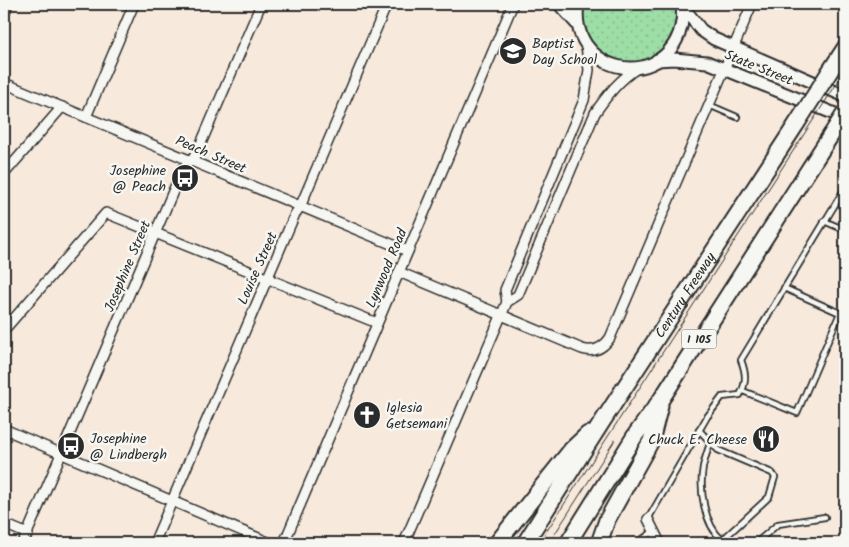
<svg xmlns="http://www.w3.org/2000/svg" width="849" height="547" viewBox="0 0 849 547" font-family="Kalam,sans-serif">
	<defs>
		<pattern id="park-dots" width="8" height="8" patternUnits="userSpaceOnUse" patternTransform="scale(1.25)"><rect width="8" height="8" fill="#9ddda6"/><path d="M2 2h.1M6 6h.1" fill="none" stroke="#87be8f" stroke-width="1.8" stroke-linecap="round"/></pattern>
	</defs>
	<rect width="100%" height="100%" fill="#f7eadc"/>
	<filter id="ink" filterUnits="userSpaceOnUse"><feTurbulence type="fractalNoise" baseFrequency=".02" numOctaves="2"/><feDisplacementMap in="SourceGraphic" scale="10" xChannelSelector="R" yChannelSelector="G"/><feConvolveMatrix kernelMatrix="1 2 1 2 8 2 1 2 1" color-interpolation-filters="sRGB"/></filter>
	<g filter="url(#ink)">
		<path fill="url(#park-dots)" stroke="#648468" d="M583 4H675C685 66 602 86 583 27 581 20 583 11 583 4Z"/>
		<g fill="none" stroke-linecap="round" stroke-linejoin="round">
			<g stroke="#2b2b2b" stroke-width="8">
				<g id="service">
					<polyline points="709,105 737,117"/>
					<polyline points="824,221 845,230"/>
					<polyline points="743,391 797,413 840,313 784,288"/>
					<polyline points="699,430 718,450 772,473 775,477 769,497 719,543"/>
					<path d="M711 441C708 449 705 458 703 467 699 490 704 524 722 540"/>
					<path d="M648 519 707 417 722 397 740 395C747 382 746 373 741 360L845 188"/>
					<polyline points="637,543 654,531"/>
					<polyline points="756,543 778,524 825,517"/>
				</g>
			</g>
			<g stroke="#2b2b2b" stroke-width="12">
				<g id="minor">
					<polyline points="4,14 8,4"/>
					<polyline points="4,83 408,251"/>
					<polyline points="86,117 134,4"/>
					<polyline points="4,174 62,107"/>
					<path d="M399 272 582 349C594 353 603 348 610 338L752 4"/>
					<polyline points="507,302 505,290 584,100 589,70 586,45"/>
					<polyline points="4,330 106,213 377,323"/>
					<polyline points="4,429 270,543"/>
					<polyline points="648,519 660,543"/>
					<polyline points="4,524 28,534"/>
					<polyline points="23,543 183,168 196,155 261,4"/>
					<polyline points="154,543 295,214 300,207 387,4"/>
					<polyline points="284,543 513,4"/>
					<path d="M404 543 507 302 518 295 595 113C608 94 620 79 639 67"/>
				</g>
			</g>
			<g stroke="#2b2b2b" stroke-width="15">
				<g id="secondary">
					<polyline points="559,4 577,24"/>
					<path d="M578 4C568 70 656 93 679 34 682 25 684 13 681 4"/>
					<polyline points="683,7 701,30 714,39 845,96"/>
					<polyline points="657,60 674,59 707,62 845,118"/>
				</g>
			</g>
			<g stroke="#2b2b2b" stroke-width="19">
				<g id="motorway">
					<polyline points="830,71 845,48"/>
					<polyline points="497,543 572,449 588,434"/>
					<path id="s1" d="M525 543 602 422 797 123"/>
					<polyline points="568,543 636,434 662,398 831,135"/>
					<polyline points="599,543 607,520 651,441 660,406"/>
				</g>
			</g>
			<use href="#service" stroke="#f6f6f2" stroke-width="4.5"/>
			<use href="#minor" stroke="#f6f6f2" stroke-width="9"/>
			<use href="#secondary" stroke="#f6f6f2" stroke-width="11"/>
			<use href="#motorway" stroke="#f6f6f2" stroke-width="15"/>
			<g stroke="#2b2b2b" stroke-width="1">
				<polyline points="539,543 845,71"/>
				<polyline points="549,543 615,440"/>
			</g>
			<g stroke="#2b2b2b" stroke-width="19" stroke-linecap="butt">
				<g id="motorway-bridge">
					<polyline points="797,123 830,71"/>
					<polyline points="831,135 845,113"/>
				</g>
			</g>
			<use href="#motorway-bridge" stroke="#f6f6f2" stroke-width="15"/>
		</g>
	</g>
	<defs>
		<g id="school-disc" transform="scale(1.4375)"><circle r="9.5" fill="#2b2b2b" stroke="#f6f6f2"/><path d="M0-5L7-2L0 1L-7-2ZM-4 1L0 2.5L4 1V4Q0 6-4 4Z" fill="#fff"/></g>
		<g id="bus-disc" transform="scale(1.4375)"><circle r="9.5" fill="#2b2b2b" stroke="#f6f6f2"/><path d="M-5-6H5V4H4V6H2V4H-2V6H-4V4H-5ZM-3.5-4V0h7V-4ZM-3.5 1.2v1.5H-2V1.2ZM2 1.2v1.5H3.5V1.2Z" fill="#fff"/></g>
		<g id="church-disc" transform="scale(1.4375)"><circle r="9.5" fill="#2b2b2b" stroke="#f6f6f2"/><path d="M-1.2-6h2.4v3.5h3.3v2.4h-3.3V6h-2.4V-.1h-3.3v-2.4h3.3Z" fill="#fff"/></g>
		<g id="restaurant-disc" transform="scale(1.4375)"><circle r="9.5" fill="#2b2b2b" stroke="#f6f6f2"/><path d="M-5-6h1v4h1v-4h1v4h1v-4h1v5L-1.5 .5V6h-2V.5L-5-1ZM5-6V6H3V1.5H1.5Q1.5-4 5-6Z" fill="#fff"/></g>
	</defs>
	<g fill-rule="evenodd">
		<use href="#school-disc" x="513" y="51"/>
		<use href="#bus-disc" x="185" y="178"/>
		<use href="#church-disc" x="367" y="415"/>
		<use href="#restaurant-disc" x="766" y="439"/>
		<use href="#bus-disc" x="71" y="446"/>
	</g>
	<g text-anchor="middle" stroke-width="5" stroke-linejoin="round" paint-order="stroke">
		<rect fill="#f6f6f2" stroke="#686867" stroke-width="1" x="681.5" y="329.5" width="35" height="19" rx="4"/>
		<g font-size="12" font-weight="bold" fill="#2b2b2b">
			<text x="699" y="343">I 105</text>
		</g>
		<g font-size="14" fill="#2b2b2b" stroke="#f6f6f2" text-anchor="start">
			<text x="532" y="48">Baptist<tspan x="532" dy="16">Day School</tspan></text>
			<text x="166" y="175" text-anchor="end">Josephine<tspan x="166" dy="16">@ Peach</tspan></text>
			<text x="386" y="412">Iglesia<tspan x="386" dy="16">Getsemani</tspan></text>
			<text x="90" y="443">Josephine<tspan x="90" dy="16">@ Lindbergh</tspan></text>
			<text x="747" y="444" text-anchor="end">Chuck E. Cheese</text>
		</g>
		<g font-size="14" fill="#2b2b2b" stroke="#f6f6f2">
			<text transform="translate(759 67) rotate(22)" y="5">State Street</text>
			<text transform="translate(211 154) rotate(23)" y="5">Peach Street</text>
			<text transform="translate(127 266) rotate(-67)" y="5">Josephine Street</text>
			<text transform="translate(257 268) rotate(-66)" y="5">Louise Street</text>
			<text transform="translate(386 268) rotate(-67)" y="5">Lynwood Road</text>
			<text dy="5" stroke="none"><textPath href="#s1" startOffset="295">Century Freeway</textPath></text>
		</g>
	</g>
	<rect width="849" height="547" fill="none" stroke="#f6f6f2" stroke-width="20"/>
	<rect x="10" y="10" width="829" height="527" fill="none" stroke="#2b2b2b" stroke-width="2" filter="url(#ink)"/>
</svg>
